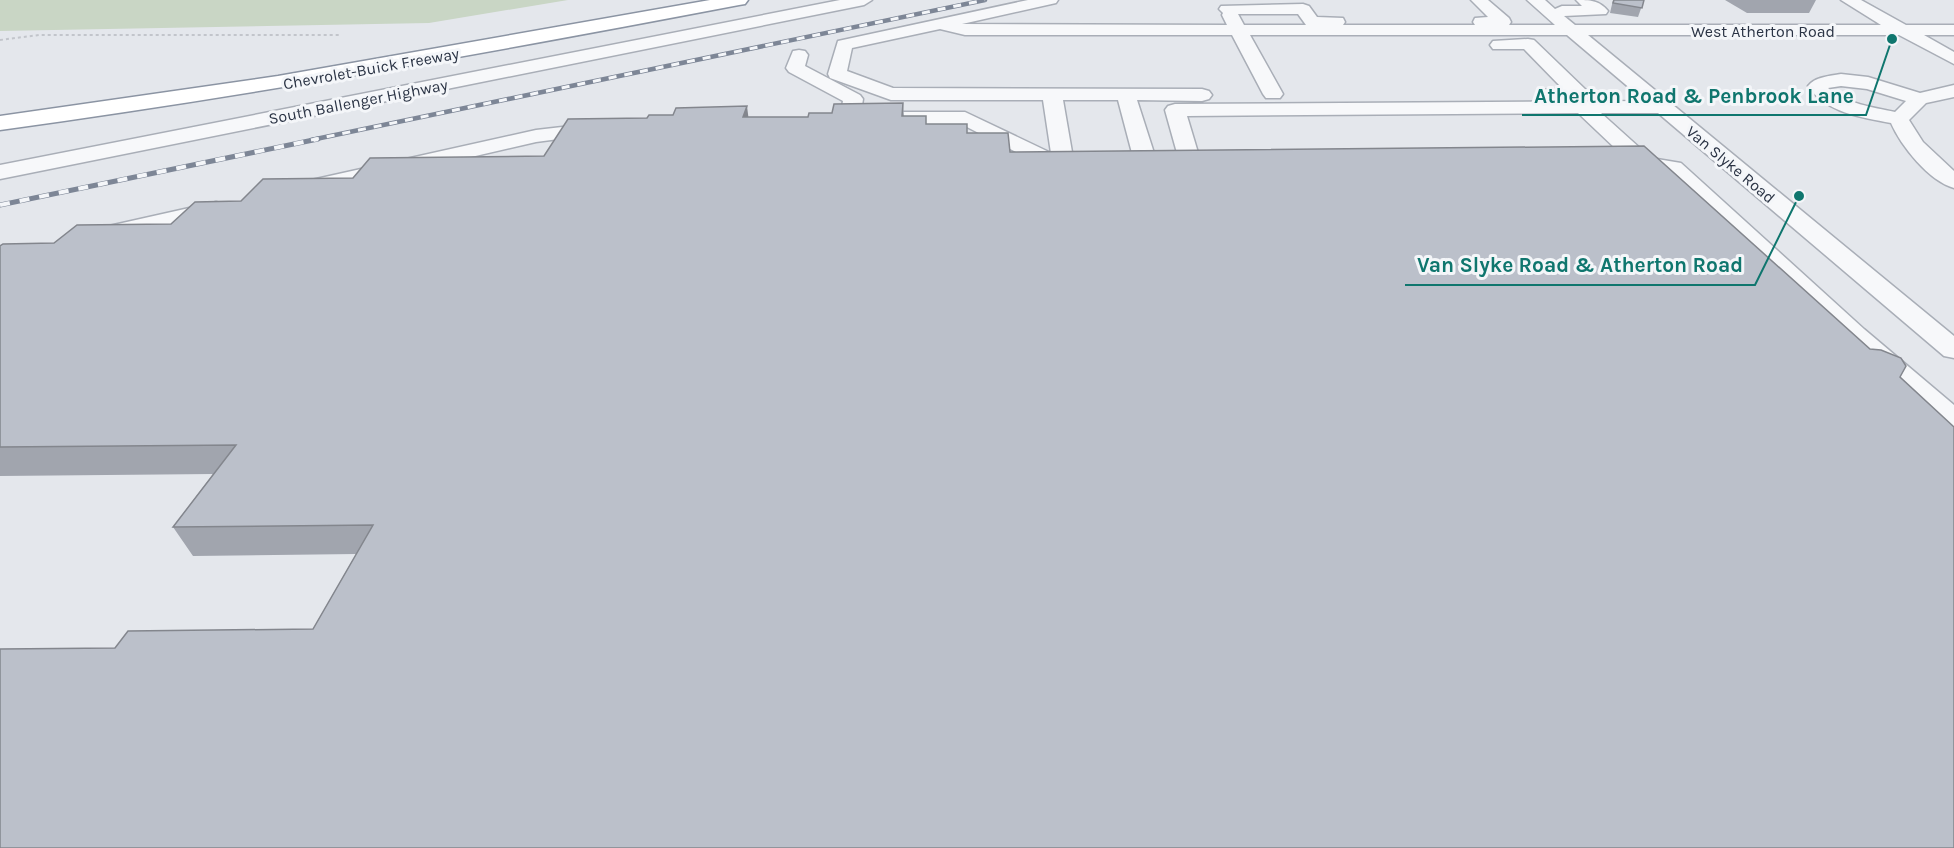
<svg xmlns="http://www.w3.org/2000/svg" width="1954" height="848" viewBox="0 0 1954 848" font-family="Karla,sans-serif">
	<rect width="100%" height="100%" fill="#e4e7ec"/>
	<polygon fill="#c9d6c5" points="0,0 568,0 429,23 0,31"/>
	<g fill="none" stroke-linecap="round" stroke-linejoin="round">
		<g stroke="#a9aeb7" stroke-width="3">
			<g id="minor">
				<polygon points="840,0 872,0 864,5 0,179 0,165"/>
				<path d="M1028 0H1058L1056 3 962 24 1227 25 1222 15 1223 13 1219 9 1221 6 1303 4 1309 6 1317 17 1343 18 1345 22 1343 25H1475L1473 22 1475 18 1488 17 1471 0H1488L1509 18 1511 22 1509 25H1555L1527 0H1545L1555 9 1562 6H1582L1576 0C1590 0 1599 0 1608 11L1606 14 1564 16 1575 25H1881L1841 0H1861L1906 25H1954V35H1924L1954 52V64L1899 35H1588L1954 336V358L1944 356 1658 113H1601L1651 158 1681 163 1864 329 1954 405V431L1943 428 1844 341 1666 173 1636 168 1578 113 1187 116 1202 166 1199 171C1186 174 1173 174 1160 171L1157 166 1160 161 1179 160 1165 110 1168 106 1175 104 1645 101 1567 35H1250L1283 94 1280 98H1266L1263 94 1232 35H965L940 29 852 48 847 71 893 88 1202 89 1209 91 1212 95 1209 99 1202 101 1137 100 1154 153 1150 157 1143 159 1136 157 1132 153 1118 100H1063L1072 152 1068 156 1062 158 1077 161 1080 166 1077 171 1069 172 1053 171 961 124H885L878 122 875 118 878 114 885 112H965L1051 153 1043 100H891L830 78 828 74 838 41ZM1238 14H1298L1306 25H1244Z"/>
				<polygon points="1528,39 1534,40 1586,90 1589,94 1586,98 1540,98 1537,94 1540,90 1562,88 1524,49 1493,49 1490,45 1493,41"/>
				<polygon points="799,50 805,51 808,55 805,66 860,95 863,99 860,118 857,122 843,122 840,118 843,101 789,72 786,68 793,51"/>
				<path d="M1841 74 1868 77 1920 93 1954 85V97L1926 103 1909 120 1923 142 1954 171V188C1929 181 1901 146 1891 123 1861 117 1826 113 1808 86 1815 77 1829 76 1841 74ZM1841 86 1867 89 1906 101 1895 112C1872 107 1847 104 1828 88Z"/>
				<polygon points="597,123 604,125 607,129 604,133 536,142 307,195 299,193 296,188 299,183 307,181 536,130"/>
				<polygon points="216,202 224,204 227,209 224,214 108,240 100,238 96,233 100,228"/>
			</g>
		</g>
		<g stroke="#8b94a3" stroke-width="3">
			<path id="highway" d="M710 0H748L745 4 739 5C493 52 248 96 0 130V116L278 76Z"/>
		</g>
		<polyline stroke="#c2c5cb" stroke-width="2" stroke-dasharray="3 3" stroke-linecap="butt" points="0,40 39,35 341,35"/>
		<use href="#minor" fill="#f7f8fa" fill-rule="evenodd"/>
		<use href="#highway" fill="#fff" fill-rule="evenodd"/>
		<g stroke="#7d8696" stroke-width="4.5">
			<polyline id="rail-far1" points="311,140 985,0"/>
		</g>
		<g stroke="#7d8696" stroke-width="5">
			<polyline id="rail" points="0,205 318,139"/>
		</g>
		<use href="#rail-far1" stroke="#f4f6f9" stroke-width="3" stroke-dasharray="8" stroke-linecap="butt"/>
		<use href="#rail" stroke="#f4f6f9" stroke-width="4" stroke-dasharray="10" stroke-linecap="butt"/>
	</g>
	<g fill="#a1a5ae">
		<polygon points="1613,0 1644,0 1638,17 1610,13"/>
		<polygon points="1725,0 1816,0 1809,13 1747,13"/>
		<polygon points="903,103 904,116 926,116 926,124 967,133 1010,152 1900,377 1954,848 115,648 313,629 356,554 193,556 173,527 213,474 0,476 0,246 54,243 171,224 241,201 353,178 544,156 748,117 808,117"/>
	</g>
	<polygon fill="#83868d" points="747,106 750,130 743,117"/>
	<g fill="#bbc0ca" stroke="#83868d" stroke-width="1.5">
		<polygon points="1614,0 1644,0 1642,8 1613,3"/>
		<polygon points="903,103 902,116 926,116 926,124 967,124 967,133 1008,133 1010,152 1644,146 1870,349 1881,350 1901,358 1906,366 1900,377 1954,427 1954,848 0,848 0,649 115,648 128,631 313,629 373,525 173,527 236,445 0,447 0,246 3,244 54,243 77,225 171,224 195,202 241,201 263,179 353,178 370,158 544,156 568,119 647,118 649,115 673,115 676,108 747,106 743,117 808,117 809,113 832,113 834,104"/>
	</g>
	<g text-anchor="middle" stroke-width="6" stroke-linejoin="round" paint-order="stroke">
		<g font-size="16" fill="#2b3445" stroke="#f4f6f9">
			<text x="1763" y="37">West Atherton Road</text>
			<text transform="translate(371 68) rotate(-10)" y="6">Chevrolet-Buick Freeway</text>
			<text transform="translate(358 101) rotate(-11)" y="6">South Ballenger Highway</text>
			<text transform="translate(1731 164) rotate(40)" y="6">Van Slyke Road</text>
		</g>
	</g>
	<path fill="none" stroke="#0f766e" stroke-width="2" d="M1892 39L1866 115H1522M1799 196L1755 285H1405"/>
	<g fill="#0f766e" stroke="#f4f6f9" stroke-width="2">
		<circle cx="1892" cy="39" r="6"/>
		<circle cx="1799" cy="196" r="6"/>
	</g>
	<g font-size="21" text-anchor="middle" font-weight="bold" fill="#0f766e" stroke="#f4f6f9" stroke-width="6" stroke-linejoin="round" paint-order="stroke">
		<text x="1694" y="103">Atherton Road &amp; Penbrook Lane</text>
		<text x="1580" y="272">Van Slyke Road &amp; Atherton Road</text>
	</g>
</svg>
